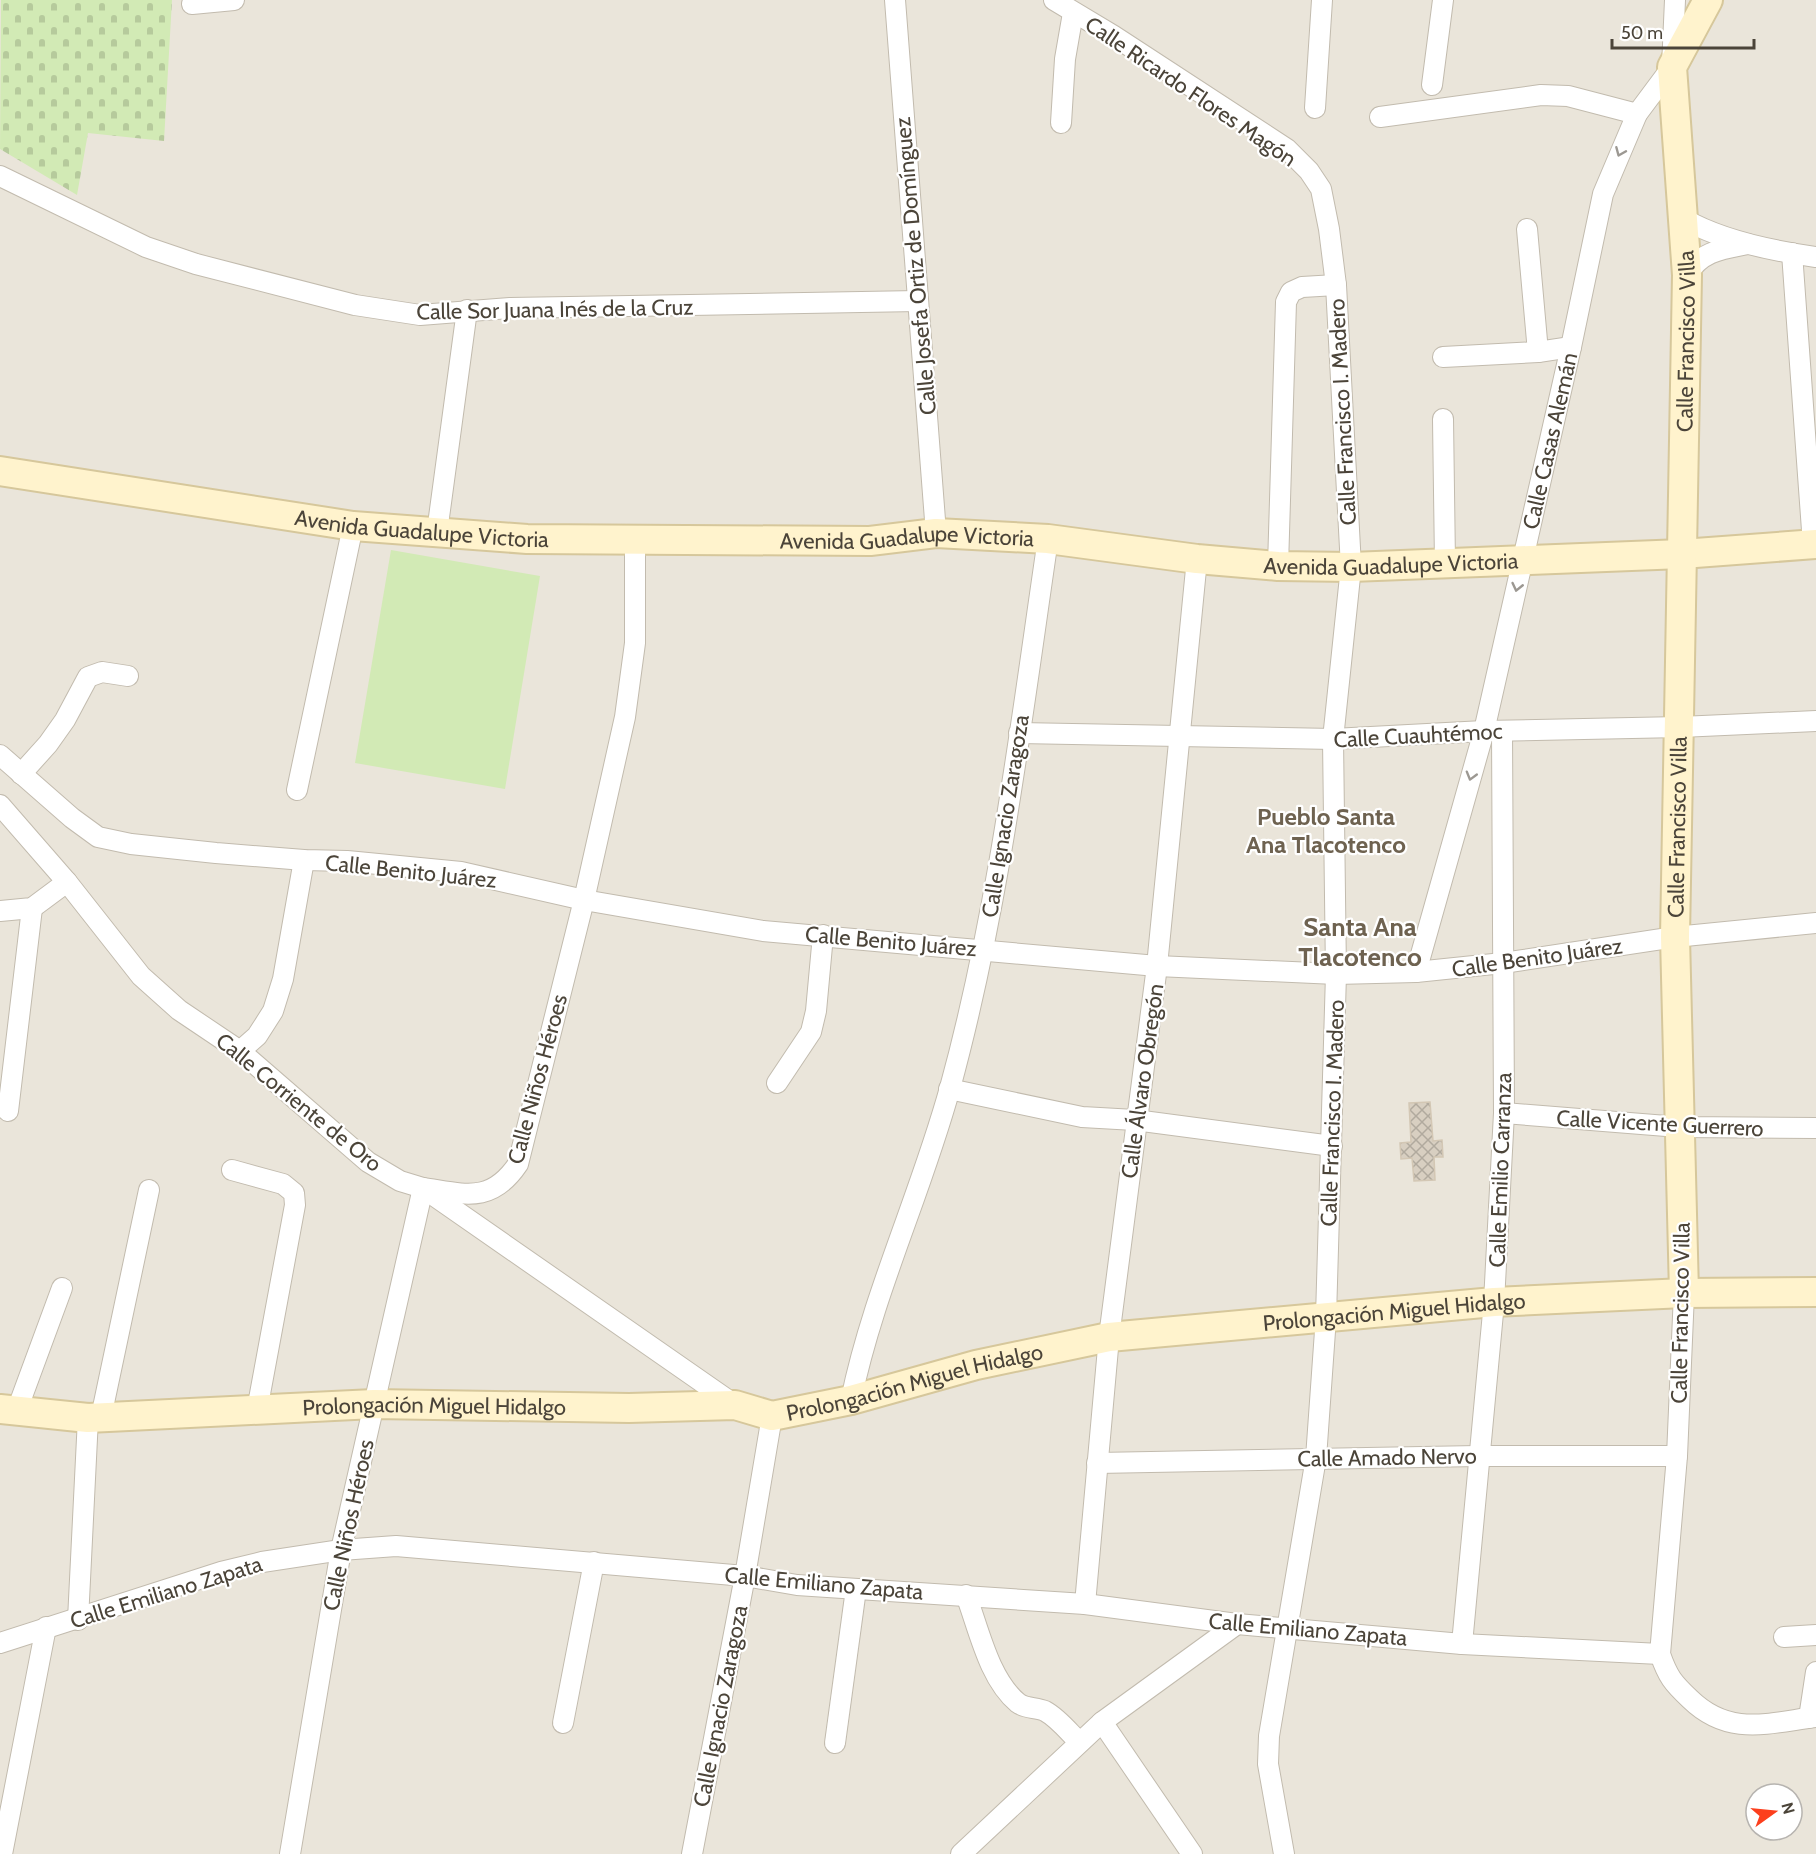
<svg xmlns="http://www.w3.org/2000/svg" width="1816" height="1854" viewBox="0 0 1816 1854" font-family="Cabin,sans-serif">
	<defs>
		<pattern id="cemetery-stones" width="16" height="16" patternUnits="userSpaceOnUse" patternTransform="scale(1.5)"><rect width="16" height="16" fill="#d2eab5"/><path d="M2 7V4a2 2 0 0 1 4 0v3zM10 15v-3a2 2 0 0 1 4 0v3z" fill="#b6ca9c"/></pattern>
		<pattern id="building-cross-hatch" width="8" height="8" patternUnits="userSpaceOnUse" patternTransform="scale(1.5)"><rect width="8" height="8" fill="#d8cfc1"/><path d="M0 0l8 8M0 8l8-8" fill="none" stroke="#b1aa9e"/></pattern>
	</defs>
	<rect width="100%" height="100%" fill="#f6f3ec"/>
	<path fill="#eae5da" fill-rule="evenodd" d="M0 0H1816V1854H0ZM1756 1794H1792V1830H1756Z"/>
	<polygon fill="url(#cemetery-stones)" points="1,0 172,0 164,141 88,133 77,195 0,149"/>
	<polygon fill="#d2eab5" points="391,550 540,576 505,789 355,763"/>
	<polygon fill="url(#building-cross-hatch)" stroke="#d3c7b4" stroke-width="1.5" points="1430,1102 1433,1141 1442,1140 1443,1157 1434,1157 1435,1180 1414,1181 1412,1158 1401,1159 1400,1143 1411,1142 1409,1103"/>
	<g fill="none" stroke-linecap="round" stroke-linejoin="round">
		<g stroke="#c2bbae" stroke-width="22">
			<g id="street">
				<polyline points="895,0 936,533"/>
				<polyline points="1054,0 1114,36 1287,149 1309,171 1321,189 1329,229 1336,285 1351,567 1333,739 1336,974 1326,1317 1316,1458 1269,1736 1268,1764 1284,1854"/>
				<polyline points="192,4 234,0"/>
				<polyline points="1432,85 1443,0"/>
				<polyline points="1315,108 1322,0"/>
				<polyline points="1380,117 1541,95 1568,96 1637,114"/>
				<polyline points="1061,123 1065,59 1073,13"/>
				<polyline points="0,176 146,247 196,264 355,305 420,315 510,308 918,301"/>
				<path d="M1684 219C1722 241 1773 251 1816 257"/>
				<polyline points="1527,229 1538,352"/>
				<polyline points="1792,253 1813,544"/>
				<path d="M1687 275C1701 251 1722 249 1748 244"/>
				<polyline points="1443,357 1538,352 1571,347"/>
				<polyline points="1443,419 1445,563"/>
				<polyline points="437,532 467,310"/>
				<polyline points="1278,566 1286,302 1291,292 1302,287 1336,285"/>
				<polyline points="1019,733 1333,739 1484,731 1680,727 1816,721"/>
				<polyline points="0,755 72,818 98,837 131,844 216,853 304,860 347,861 461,872 584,900 763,931 1157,966 1336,974 1416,972 1503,963 1675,937 1816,923"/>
				<polyline points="21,774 48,744 65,720 88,677 102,672 128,676"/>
				<polyline points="297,790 353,526"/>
				<polyline points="0,805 67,882 141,976 179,1010 240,1051 368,1162 400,1181 423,1188 735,1405"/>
				<polyline points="0,911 32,908 67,882"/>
				<path id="s1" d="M1416 972 1484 731 1571 347 1603 194 1637 114 1672 67 1675 0"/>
				<polyline points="240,1051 257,1036 273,1011 283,979 304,860"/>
				<polyline points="777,1083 811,1032 816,1011 823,935"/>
				<polyline points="949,1089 1082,1117 1135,1120 1332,1146"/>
				<polyline points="8,1111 32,908"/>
				<polyline points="1504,1113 1679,1127 1816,1128"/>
				<polyline points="232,1170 283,1184 294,1193 295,1205 257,1410"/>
				<path d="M1684 1293 1677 1456 1660 1654C1668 1677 1673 1683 1690 1699 1729 1737 1768 1723 1816 1717"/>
				<path d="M851 1400C873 1293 921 1194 950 1088 999 909 1021 722 1048 539"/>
				<polyline points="17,1410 62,1288"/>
				<polyline points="101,1417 149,1190"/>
				<polyline points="1097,1463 1478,1456 1677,1456"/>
				<path d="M966 1595C979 1630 989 1679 1018 1703 1026 1709 1036 1707 1045 1711 1058 1718 1069 1732 1079 1742"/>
				<polyline points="1085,1604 1109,1337 1157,966 1197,559"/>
				<polyline points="78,1620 88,1418"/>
				<polyline points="1784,1637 1816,1635"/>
				<polyline points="0,1643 221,1572 262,1562 341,1550 396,1546 745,1576 797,1585 1085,1604 1237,1624 1462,1644 1660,1654"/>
				<polyline points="1462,1644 1494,1302 1504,1113 1502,731"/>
				<polyline points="1809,1718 1816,1672"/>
				<polyline points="1102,1722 1192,1854"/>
				<polyline points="563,1723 594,1562"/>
				<polyline points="835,1743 856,1589"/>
				<polyline points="2,1854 46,1627"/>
				<path d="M290 1854 341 1550 423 1188C465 1194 491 1204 518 1164L584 900 625 717 635 643V541"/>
				<polyline points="692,1854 745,1576 772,1416"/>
				<polyline points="961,1854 1102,1722 1237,1624"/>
			</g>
		</g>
		<g stroke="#d6c79b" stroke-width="32">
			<g id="secondary">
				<path id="s2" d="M0 471 353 526 527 539 870 541 936 533 1048 539 1197 559 1278 566 1351 567 1682 554 1816 544"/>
				<path id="s3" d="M1684 1293 1675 937 1687 275 1672 67 1708 0"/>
				<path id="s4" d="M0 1409 88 1418 374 1404 629 1408 735 1405 772 1416 851 1400 976 1365 1109 1337 1494 1302 1684 1293 1816 1292"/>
			</g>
		</g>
		<use href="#street" stroke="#fff" stroke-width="20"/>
		<use href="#secondary" stroke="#fff3cd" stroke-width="28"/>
	</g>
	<defs><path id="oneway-chevron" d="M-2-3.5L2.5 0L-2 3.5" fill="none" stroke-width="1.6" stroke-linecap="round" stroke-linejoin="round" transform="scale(1.5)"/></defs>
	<g stroke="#9c9892">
		<use href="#oneway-chevron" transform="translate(1620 152) rotate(113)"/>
		<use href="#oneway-chevron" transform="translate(1517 587) rotate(103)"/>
		<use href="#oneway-chevron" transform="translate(1471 776) rotate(106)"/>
	</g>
	<g text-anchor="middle" stroke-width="4.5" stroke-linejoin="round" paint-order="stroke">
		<g font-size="22" fill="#4b4439" stroke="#fff">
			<text transform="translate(1191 91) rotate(34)" y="8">Calle Ricardo Flores Magón</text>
			<text transform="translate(915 266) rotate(-95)" y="8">Calle Josefa Ortiz de Domínguez</text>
			<text transform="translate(555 309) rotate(-1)" y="8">Calle Sor Juana Inés de la Cruz</text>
			<text dy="8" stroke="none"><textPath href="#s3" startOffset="952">Calle Francisco Villa</textPath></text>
			<text transform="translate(1342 412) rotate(-93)" y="8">Calle Francisco I. Madero</text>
			<text dy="8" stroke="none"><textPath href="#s1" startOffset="548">Calle Casas Alemán</textPath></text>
			<text dy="8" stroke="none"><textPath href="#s2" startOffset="426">Avenida Guadalupe Victoria</textPath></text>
			<text dy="8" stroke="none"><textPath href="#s2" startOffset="912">Avenida Guadalupe Victoria</textPath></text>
			<text dy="8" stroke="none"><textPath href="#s2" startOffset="1398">Avenida Guadalupe Victoria</textPath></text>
			<text transform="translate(1418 735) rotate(-3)" y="8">Calle Cuauhtémoc</text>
			<text transform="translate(1005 816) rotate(-81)" y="8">Calle Ignacio Zaragoza</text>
			<text dy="8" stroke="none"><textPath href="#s3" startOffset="466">Calle Francisco Villa</textPath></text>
			<text transform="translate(411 871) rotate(6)" y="8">Calle Benito Juárez</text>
			<text transform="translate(891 941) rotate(5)" y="8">Calle Benito Juárez</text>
			<text transform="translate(1537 957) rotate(-8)" y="8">Calle Benito Juárez</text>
			<text transform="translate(537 1079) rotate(-75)" y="8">Calle Niños Héroes</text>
			<text transform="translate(1142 1081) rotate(-82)" y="8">Calle Álvaro Obregón</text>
			<text transform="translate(299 1102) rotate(39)" y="8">Calle Corriente de Oro</text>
			<text transform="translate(1332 1113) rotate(-88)" y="8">Calle Francisco I. Madero</text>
			<text transform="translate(1660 1123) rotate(3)" y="8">Calle Vicente Guerrero</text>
			<text transform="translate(1500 1170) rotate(-88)" y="8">Calle Emilio Carranza</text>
			<text dy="8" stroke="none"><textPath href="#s4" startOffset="1407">Prolongación Miguel Hidalgo</textPath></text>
			<text transform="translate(1680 1313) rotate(-89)" y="8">Calle Francisco Villa</text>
			<text dy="8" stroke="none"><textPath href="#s4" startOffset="921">Prolongación Miguel Hidalgo</textPath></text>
			<text dy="8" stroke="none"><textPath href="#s4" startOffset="435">Prolongación Miguel Hidalgo</textPath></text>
			<text transform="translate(1387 1457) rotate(-1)" y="8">Calle Amado Nervo</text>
			<text transform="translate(348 1525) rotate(-78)" y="8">Calle Niños Héroes</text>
			<text transform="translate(824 1583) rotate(5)" y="8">Calle Emiliano Zapata</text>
			<text transform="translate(166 1592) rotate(-17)" y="8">Calle Emiliano Zapata</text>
			<text transform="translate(1308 1629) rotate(5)" y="8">Calle Emiliano Zapata</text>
			<text transform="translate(720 1706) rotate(-79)" y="8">Calle Ignacio Zaragoza</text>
		</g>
		<g font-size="24" font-weight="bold" fill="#6e6250" stroke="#fff">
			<text x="1326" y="825">Pueblo Santa<tspan x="1326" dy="28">Ana Tlacotenco</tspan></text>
		</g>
		<g font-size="26" font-weight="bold" fill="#6e6250" stroke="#fff">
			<text x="1360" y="936">Santa Ana<tspan x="1360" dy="30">Tlacotenco</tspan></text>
		</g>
	</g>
	<g transform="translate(1774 1812) rotate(75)"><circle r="28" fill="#ffffff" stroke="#b7b4b0" stroke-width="1.5"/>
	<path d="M0-4.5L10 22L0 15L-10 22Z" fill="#fc3f1d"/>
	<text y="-9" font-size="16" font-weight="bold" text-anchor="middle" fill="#4b4439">N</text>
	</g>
	<path d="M1612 39v9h142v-9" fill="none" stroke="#4b4439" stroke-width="3"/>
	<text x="1621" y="39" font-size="18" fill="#4b4439" stroke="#ffffff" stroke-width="4.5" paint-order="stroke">50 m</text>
</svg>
